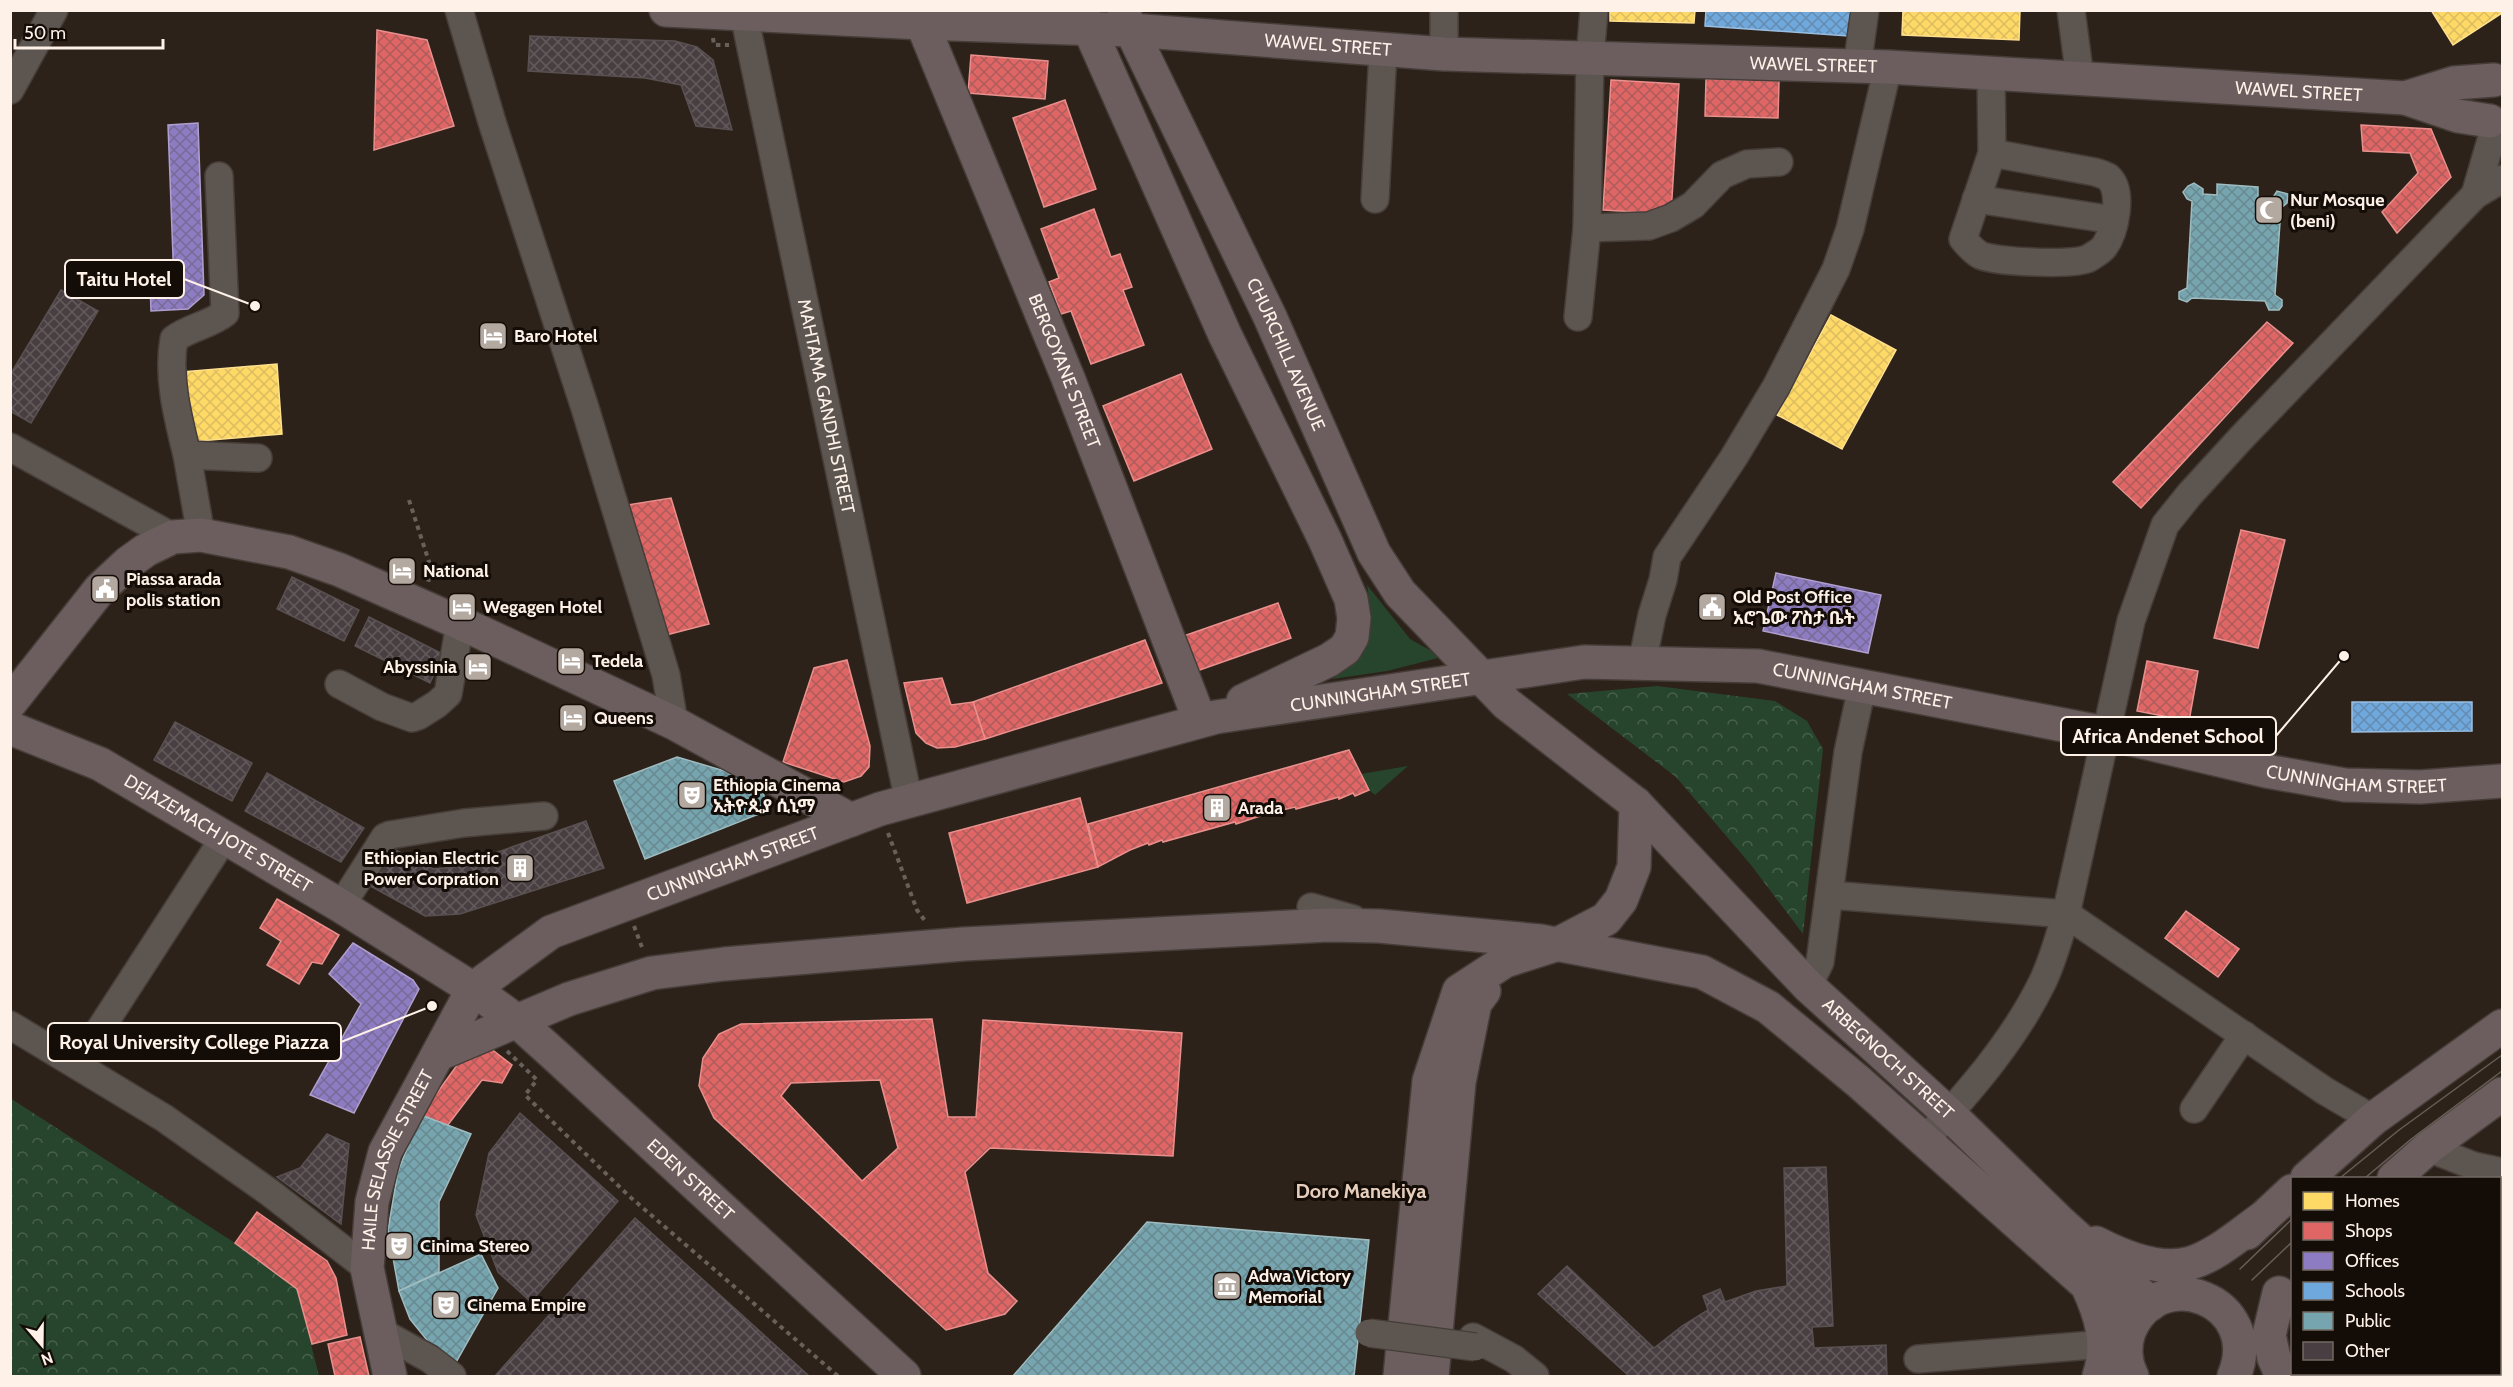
<svg xmlns="http://www.w3.org/2000/svg" width="2513" height="1387" viewBox="0 0 2513 1387" font-family="Cabin,'Noto Sans Ethiopic',sans-serif">
	<defs>
		<pattern id="forest-crowns" width="20" height="18" patternUnits="userSpaceOnUse" patternTransform="scale(1.5)"><rect width="20" height="18" fill="#27452c"/><path d="M2 6a3 3 0 1 1 6 0M12 15a3 3 0 1 1 6 0" fill="none" stroke="#47604b"/></pattern>
		<pattern id="homes-cross-hatch" width="8" height="8" patternUnits="userSpaceOnUse" patternTransform="scale(1.5)"><rect width="8" height="8" fill="#ffd966"/><path d="M0 0l8 8M0 8l8-8" fill="none" stroke="#dbbc60"/></pattern>
		<pattern id="shops-cross-hatch" width="8" height="8" patternUnits="userSpaceOnUse" patternTransform="scale(1.5)"><rect width="8" height="8" fill="#e06666"/><path d="M0 0l8 8M0 8l8-8" fill="none" stroke="#ac5c5b"/></pattern>
		<pattern id="offices-cross-hatch" width="8" height="8" patternUnits="userSpaceOnUse" patternTransform="scale(1.5)"><rect width="8" height="8" fill="#8e7cc3"/><path d="M0 0l8 8M0 8l8-8" fill="none" stroke="#776a97"/></pattern>
		<pattern id="schools-cross-hatch" width="8" height="8" patternUnits="userSpaceOnUse" patternTransform="scale(1.5)"><rect width="8" height="8" fill="#6fa8dc"/><path d="M0 0l8 8M0 8l8-8" fill="none" stroke="#648baf"/></pattern>
		<pattern id="public-cross-hatch" width="8" height="8" patternUnits="userSpaceOnUse" patternTransform="scale(1.5)"><rect width="8" height="8" fill="#76a5af"/><path d="M0 0l8 8M0 8l8-8" fill="none" stroke="#698990"/></pattern>
		<pattern id="building-cross-hatch" width="8" height="8" patternUnits="userSpaceOnUse" patternTransform="scale(1.5)"><rect width="8" height="8" fill="#493f42"/><path d="M0 0l8 8M0 8l8-8" fill="none" stroke="#645b5d"/></pattern>
	</defs>
	<rect width="100%" height="100%" fill="#2c221a"/>
	<g fill="#27452c">
		<polygon points="1367,585 1410,639 1442,657 1387,671 1332,679 1363,654 1372,619"/>
		<polygon points="1408,766 1375,795 1369,790 1361,774"/>
	</g>
	<g fill="url(#forest-crowns)">
		<polygon points="1657,686 1775,701 1807,721 1823,749 1803,934 1751,865 1676,777 1567,694"/>
		<polygon points="10,1098 235,1243 297,1289 319,1376 11,1376"/>
	</g>
	<g fill="url(#homes-cross-hatch)" stroke="#ffe08d" stroke-width="1.5">
		<polygon points="1610,10 1695,10 1694,23 1610,21"/>
		<polygon points="1903,10 2020,10 2019,40 1902,35"/>
		<polygon points="2431,10 2502,10 2502,13 2453,45"/>
		<polygon points="1831,315 1896,350 1842,449 1777,415"/>
		<polygon points="277,364 282,434 187,442 182,372"/>
	</g>
	<g fill="url(#shops-cross-hatch)" stroke="#e9908d" stroke-width="1.5" fill-rule="evenodd">
		<polygon points="377,30 427,40 454,126 374,150"/>
		<polygon points="971,55 1048,61 1045,99 968,93"/>
		<polygon points="1706,79 1779,81 1778,118 1705,116"/>
		<polygon points="1611,80 1679,84 1671,214 1603,210"/>
		<polygon points="1065,100 1096,189 1044,207 1013,118"/>
		<polygon points="2361,125 2431,129 2451,177 2397,233 2382,212 2418,173 2410,153 2363,151"/>
		<polygon points="1094,209 1111,257 1120,254 1132,287 1123,290 1144,345 1091,364 1071,311 1061,314 1049,282 1059,278 1041,229"/>
		<polygon points="2267,322 2293,343 2141,508 2113,482"/>
		<polygon points="1181,374 1212,449 1134,481 1103,406"/>
		<polygon points="671,498 709,624 666,635 627,505"/>
		<polygon points="2241,530 2285,540 2258,648 2214,638"/>
		<polygon points="1278,603 1291,638 1191,673 1178,638"/>
		<polygon points="1145,640 1162,683 985,739 973,702"/>
		<polygon points="847,660 870,746 869,767 861,776 844,782 783,762 814,668"/>
		<polygon points="2147,661 2198,671 2189,721 2137,711"/>
		<polygon points="942,678 951,705 973,702 985,739 955,747 937,748 926,743 916,733 904,683"/>
		<polygon points="1349,750 1369,790 1355,796 1353,793 1339,799 1339,797 1296,809 1295,807 1266,814 1236,824 1235,822 1163,842 1162,840 1149,845 1148,843 1130,850 1098,867 1088,824"/>
		<polygon points="1080,798 1098,867 967,903 949,833"/>
		<polygon points="277,899 339,935 322,964 312,962 299,984 267,965 281,941 260,928"/>
		<polygon points="2186,911 2239,949 2218,977 2165,938"/>
		<path d="M932 1019 948 1117H976L983 1020 1182 1033 1173 1156 990 1148 965 1172 988 1273 1017 1301 1005 1314 946 1330 714 1118 699 1086 703 1058 719 1034 741 1024ZM880 1080 898 1148 862 1181 781 1096 791 1083Z"/>
		<polygon points="490,1048 512,1065 502,1083 482,1080 447,1126 421,1115 463,1057"/>
		<polygon points="257,1212 327,1261 336,1278 347,1335 312,1344 297,1289 235,1243"/>
		<polygon points="360,1337 369,1376 335,1376 328,1344"/>
	</g>
	<g fill="url(#offices-cross-hatch)" stroke="#b09fce" stroke-width="1.5">
		<polygon points="198,123 204,295 188,309 151,311 150,284 174,283 168,125"/>
		<polygon points="1776,573 1881,595 1868,653 1763,631"/>
		<polygon points="353,943 413,980 419,989 354,1113 310,1095 361,1004 329,974"/>
	</g>
	<g fill="url(#schools-cross-hatch)" stroke="#9abee0" stroke-width="1.5">
		<polygon points="1706,10 1850,10 1848,36 1705,26"/>
		<polygon points="2352,702 2472,702 2472,731 2352,732"/>
	</g>
	<g fill="url(#public-cross-hatch)" stroke="#9fbcc0" stroke-width="1.5">
		<polygon points="2194,183 2203,189 2203,194 2217,195 2217,184 2258,187 2258,199 2272,199 2277,191 2288,194 2287,203 2281,208 2275,295 2282,300 2282,306 2279,310 2269,310 2265,301 2192,298 2187,302 2179,299 2179,292 2187,288 2192,201 2187,199 2183,192 2188,186"/>
		<polygon points="677,757 759,781 769,810 645,859 614,781"/>
		<polygon points="421,1115 471,1134 439,1202 439,1272 399,1291 388,1230 398,1171"/>
		<polygon points="1147,1222 1369,1240 1354,1376 1013,1376"/>
		<polygon points="481,1254 498,1288 455,1364 431,1345 410,1319 399,1291"/>
	</g>
	<g fill="url(#building-cross-hatch)" stroke="#585051" stroke-width="1.5">
		<polygon points="530,36 675,41 697,47 713,60 732,130 696,126 681,85 645,78 528,71"/>
		<polygon points="61,290 98,311 31,423 10,411 10,375"/>
		<polygon points="292,577 359,610 344,641 277,609"/>
		<polygon points="369,617 443,654 430,683 355,646"/>
		<polygon points="175,722 252,763 232,801 154,760"/>
		<polygon points="267,773 364,828 341,862 245,811"/>
		<polygon points="586,821 604,868 460,914 425,916 363,882 386,845 433,869 455,867"/>
		<polygon points="520,1113 618,1201 531,1302 498,1272 476,1215 489,1153"/>
		<polygon points="327,1134 349,1144 341,1224 277,1177 300,1168"/>
		<polygon points="1826,1167 1833,1326 1812,1327 1814,1348 1886,1345 1887,1376 1629,1376 1538,1294 1567,1266 1654,1348 1682,1326 1708,1310 1703,1296 1720,1289 1725,1302 1756,1291 1787,1286 1784,1168"/>
		<rect x="2500" y="1214" width="2" height="65"/>
		<polygon points="635,1218 809,1376 495,1376"/>
		<polygon points="2502,1293 2502,1376 2487,1376 2484,1374 2500,1374 2500,1296"/>
		<polygon points="2321,1374 2413,1374 2411,1376 2320,1376"/>
	</g>
	<g fill="none" stroke-linecap="round" stroke-linejoin="round">
		<g stroke="#463d38" stroke-width="30">
			<g id="minor">
				<polyline points="459,10 492,122 585,408 666,675 674,723"/>
				<path id="s1" d="M743 10 909 802"/>
				<polyline points="2071,10 2080,78"/>
				<polyline points="1444,54 1444,10"/>
				<polyline points="1857,67 1865,10"/>
				<path d="M1991 74 1992 153 1963 239C1968 245 1973 251 1980 255 1994 262 2077 266 2089 258 2094 255 2101 251 2104 247 2115 232 2124 191 2108 177 2105 175 2098 173 2095 172L1992 153"/>
				<polyline points="10,90 54,10"/>
				<polyline points="2475,195 2494,130"/>
				<polyline points="1375,199 1383,51"/>
				<polyline points="1976,199 2114,220"/>
				<polyline points="1587,228 1649,226 1671,218 1693,205 1722,175 1747,164 1779,162"/>
				<polyline points="1578,317 1587,228 1590,57 1594,10"/>
				<polyline points="10,447 173,537"/>
				<path d="M187 455C178 418 167 377 174 339 190 327 210 325 225 313L219 176"/>
				<polyline points="201,535 187,455 258,458"/>
				<polyline points="1642,663 1652,615 1663,580 1667,557 1734,457 1776,387 1836,269 1850,229 1888,67"/>
				<polyline points="339,684 382,707 412,718 418,716 437,704 448,694 460,623"/>
				<polyline points="1830,895 2066,914 2325,1091 2373,1119"/>
				<polyline points="341,906 385,837 390,835 464,823 544,816"/>
				<polyline points="1311,907 1353,919"/>
				<polyline points="1808,986 1820,962 1848,752 1862,687"/>
				<polyline points="10,1025 164,1118 269,1192 367,1268"/>
				<polyline points="77,1065 224,838"/>
				<polyline points="2194,1109 2244,1035"/>
				<path d="M1924 1141C1968 1093 2013 1042 2042 983 2053 961 2059 937 2066 914L2131 621 2165 525 2189 495 2243 436 2475 195 2502 179"/>
				<polyline points="2428,1148 2474,1166 2502,1172"/>
				<polyline points="381,1332 430,1359 452,1376"/>
				<polyline points="1473,1337 1514,1359 1535,1376"/>
				<polyline points="1918,1359 2105,1344"/>
			</g>
		</g>
		<g stroke="#463d38" stroke-width="36">
			<g id="major">
				<path id="s2" d="M666 10 922 23 1131 30 1444 54 1888 67 2405 98 2454 83 2494 80"/>
				<polyline points="1081,10 1225,335 1325,540 1351,599 1354,618 1352,637 1345,649 1329,660 1243,701"/>
				<path id="s3" d="M1124 15 1270 317 1374 553 1400 593 1507 704 1636 804 1808 986 1949 1114 2061 1223 2151 1304"/>
				<path id="s4" d="M922 23 1068 378 1200 721"/>
				<polyline points="2405,98 2458,116 2490,121"/>
				<polyline points="10,703 100,589 128,563 146,550 173,537 201,535 289,552 340,570 478,631 674,723 851,820"/>
				<path id="s5" d="M10 728 100 764 341 906 473 989 517 1021 557 1057 904 1376"/>
				<polyline points="439,1054 569,999 652,973 724,964 964,944 1328,925 1379,926 1540,941 1702,972 1768,1007 1859,1082 2087,1285 2133,1322"/>
				<polyline points="2307,1178 2373,1119 2502,1026"/>
				<polyline points="2394,1178 2428,1148 2502,1094"/>
				<polyline points="2247,1233 2292,1191"/>
				<path d="M2096 1243C2123 1257 2161 1272 2191 1263 2217 1255 2241 1233 2263 1218"/>
				<path d="M2087 1285C2101 1315 2110 1344 2099 1376"/>
				<polyline points="2279,1293 2269,1335 2274,1358 2282,1376"/>
				<path id="s6" d="M390 1376 367 1268 372 1202 385 1152 473 989 551 932 880 809 1216 717 1584 662 1758 666 2105 733 2266 771 2345 785 2420 787 2502 781"/>
				<polyline points="1400,1376 1429,1081 1459,991 1505,961 1558,944 1606,919 1621,900 1634,867 1636,804"/>
				<polyline points="1432,1376 1459,1082 1475,1003 1484,991"/>
				<path d="M2132 1376C2125 1363 2124 1346 2129 1332 2158 1259 2265 1301 2234 1376"/>
			</g>
		</g>
		<g stroke="#68615b" stroke-width="4" stroke-dasharray="4.5 4.5" stroke-linecap="butt">
			<polyline points="713,38 714,45 729,45"/>
			<polyline points="409,500 431,568 428,583"/>
			<polyline points="888,833 917,910 926,922"/>
			<polyline points="634,926 643,950"/>
			<polyline points="507,1051 537,1080 525,1095 629,1196 838,1376"/>
		</g>
		<use href="#minor" stroke="#5c5550" stroke-width="27"/>
		<use href="#major" stroke="#6c5e5f" stroke-width="33"/>
		<g stroke="#675e58" stroke-width="1.5">
			<polyline points="2340,1178 2399,1130 2502,1055"/>
			<polyline points="2365,1178 2410,1140 2502,1071"/>
			<polyline points="2240,1269 2292,1219"/>
			<polyline points="2252,1280 2292,1242"/>
		</g>
		<g stroke="#463d38" stroke-width="30" stroke-linecap="butt">
			<polyline id="minor-bridge" points="1369,1333 1475,1347"/>
		</g>
		<use href="#minor-bridge" stroke="#5c5550" stroke-width="27"/>
	</g>
	<defs>
		<g id="mosque-square" transform="scale(1.5)"><rect x="-9" y="-9" width="18" height="18" rx="4" fill="#b4a9a0" stroke="#140c07"/><path d="M3.5-4.9A6 6 0 1 0 3.5 4.9A5 5 0 1 1 3.5-4.9Z" fill="#fff"/></g>
		<g id="hotel-square" transform="scale(1.5)"><rect x="-9" y="-9" width="18" height="18" rx="4" fill="#b4a9a0" stroke="#140c07"/><path d="M-6-4.5h1.5V1H6V5H4.5V3h-9V5H-6ZM-4 0a1.8 1.8 0 1 1 3.6 0ZM.5 0V-2.5h3Q6-2.5 6 0Z" fill="#fff"/></g>
		<g id="civic-square" transform="scale(1.5)"><rect x="-9" y="-9" width="18" height="18" rx="4" fill="#b4a9a0" stroke="#140c07"/><path d="M-.6-6.5H3V-4.5H.6V-3L4-1V1h2V6H-6V1h2V-1L-.6-3ZM-1.2 2.5V6h2.4V2.5Z" fill="#fff"/></g>
		<g id="theatre-square" transform="scale(1.5)"><rect x="-9" y="-9" width="18" height="18" rx="4" fill="#b4a9a0" stroke="#140c07"/><path d="M-5-5.5Q0-4 5-5.5V0Q5 5 0 6Q-5 5-5 0ZM-3.3-2.5H-1v1.5H-3.3ZM1-2.5H3.3v1.5H1ZM-2.8 1Q0 5.5 2.8 1Z" fill="#fff"/></g>
		<g id="building-square" transform="scale(1.5)"><rect x="-9" y="-9" width="18" height="18" rx="4" fill="#b4a9a0" stroke="#140c07"/><path d="M-4-6H4V6H1V3H-1V6H-4ZM-2.5-4.3h1.7v1.8h-1.7ZM.8-4.3h1.7v1.8H.8ZM-2.5-1h1.7V.8h-1.7ZM.8-1h1.7V.8H.8Z" fill="#fff"/></g>
		<g id="museum-square" transform="scale(1.5)"><rect x="-9" y="-9" width="18" height="18" rx="4" fill="#b4a9a0" stroke="#140c07"/><path d="M0-6L6-3V-2H-6V-3ZM-5-1h2V3h-2ZM-1-1h2V3h-2ZM3-1h2V3H3ZM-6 4H6V6H-6Z" fill="#fff"/></g>
	</defs>
	<g fill-rule="evenodd">
		<use href="#mosque-square" x="2269" y="210"/>
		<use href="#hotel-square" x="493" y="336"/>
		<use href="#hotel-square" x="402" y="571"/>
		<use href="#civic-square" x="105" y="589"/>
		<use href="#hotel-square" x="462" y="607"/>
		<use href="#civic-square" x="1712" y="607"/>
		<use href="#hotel-square" x="571" y="661"/>
		<use href="#hotel-square" x="478" y="667"/>
		<use href="#hotel-square" x="573" y="718"/>
		<use href="#theatre-square" x="692" y="795"/>
		<use href="#building-square" x="1217" y="808"/>
		<use href="#building-square" x="520" y="868"/>
		<use href="#theatre-square" x="399" y="1246"/>
		<use href="#museum-square" x="1227" y="1286"/>
		<use href="#theatre-square" x="446" y="1305"/>
	</g>
	<g text-anchor="middle" stroke-width="6" stroke-linejoin="round" paint-order="stroke">
		<g font-size="18" fill="#fef1e8" stroke="#140c07">
			<text dy="6" stroke="none"><textPath href="#s2" startOffset="663">WAWEL STREET</textPath></text>
			<text dy="6" stroke="none"><textPath href="#s2" startOffset="1149">WAWEL STREET</textPath></text>
			<text dy="6" stroke="none"><textPath href="#s2" startOffset="1635">WAWEL STREET</textPath></text>
			<text dy="6" stroke="none"><textPath href="#s3" startOffset="376">CHURCHILL AVENUE</textPath></text>
			<text dy="6" stroke="none"><textPath href="#s4" startOffset="376">BERGOYANE STREET</textPath></text>
			<text dy="6" stroke="none"><textPath href="#s1" startOffset="405">MAHTAMA GANDHI STREET</textPath></text>
			<text dy="6" stroke="none"><textPath href="#s6" startOffset="1862">CUNNINGHAM STREET</textPath></text>
			<text dy="6" stroke="none"><textPath href="#s6" startOffset="1376">CUNNINGHAM STREET</textPath></text>
			<text dy="6" stroke="none"><textPath href="#s6" startOffset="2366">CUNNINGHAM STREET</textPath></text>
			<text dy="6" stroke="none"><textPath href="#s5" startOffset="234">DEJAZEMACH JOTE STREET</textPath></text>
			<text dy="6" stroke="none"><textPath href="#s6" startOffset="704">CUNNINGHAM STREET</textPath></text>
			<text dy="6" stroke="none"><textPath href="#s3" startOffset="1317">ARBEGNOCH STREET</textPath></text>
			<text dy="6" stroke="none"><textPath href="#s6" startOffset="224">HAILE SELASSIE STREET</textPath></text>
			<text dy="6" stroke="none"><textPath href="#s5" startOffset="822">EDEN STREET</textPath></text>
		</g>
		<g font-size="18" font-weight="bold" fill="#fef1e8" stroke="#140c07" text-anchor="start">
			<text x="2290" y="206">Nur Mosque<tspan x="2290" dy="21">(beni)</tspan></text>
			<text x="514" y="342">Baro Hotel</text>
			<text x="423" y="577">National</text>
			<text x="126" y="585">Piassa arada<tspan x="126" dy="21">polis station</tspan></text>
			<text x="1733" y="603">Old Post Office<tspan x="1733" dy="21">አሮጌው ፖስታ ቤት</tspan></text>
			<text x="483" y="613">Wegagen Hotel</text>
			<text x="592" y="667">Tedela</text>
			<text x="457" y="673" text-anchor="end">Abyssinia</text>
			<text x="594" y="724">Queens</text>
			<text x="713" y="791">Ethiopia Cinema<tspan x="713" dy="21">ኢትዮጲያ ሲኒማ</tspan></text>
			<text x="1238" y="814">Arada</text>
			<text x="499" y="864" text-anchor="end">Ethiopian Electric<tspan x="499" dy="21">Power Corpration</tspan></text>
			<text x="420" y="1252">Cinima Stereo</text>
			<text x="1248" y="1282">Adwa Victory<tspan x="1248" dy="21">Memorial</tspan></text>
			<text x="467" y="1311">Cinema Empire</text>
		</g>
		<g font-size="20" font-weight="bold" fill="#e6cebd" stroke="#140c07">
			<text x="1361" y="1198">Doro Manekiya</text>
		</g>
	</g>
	<path fill="none" stroke="#fef1e8" stroke-width="2" d="M255 306L184 279M2344 656L2276 736M432 1006L341 1042"/>
	<g fill="#fef1e8" stroke="#140c07" stroke-width="2">
		<circle cx="255" cy="306" r="6"/>
		<circle cx="2344" cy="656" r="6"/>
		<circle cx="432" cy="1006" r="6"/>
	</g>
	<g fill="#140c07" stroke="#fef1e8" stroke-width="2">
		<rect x="65" y="260" width="119" height="38" rx="6"/>
		<rect x="2061" y="717" width="215" height="38" rx="6"/>
		<rect x="48" y="1023" width="293" height="38" rx="6"/>
	</g>
	<g font-size="20" text-anchor="middle" font-weight="bold" fill="#fef1e8">
		<text x="124" y="286">Taitu Hotel</text>
		<text x="2168" y="743">Africa Andenet School</text>
		<text x="194" y="1049">Royal University College Piazza</text>
	</g>
	<rect width="2513" height="1387" fill="none" stroke="#fef1e8" stroke-width="24"/>
	<rect x="2291" y="1177" width="210" height="198" fill="#140c07" stroke="#726861" stroke-width="1.5"/>
	<rect x="2303" y="1192" width="30" height="18" fill="#ffd966" stroke="#726861" stroke-width="1.5"/>
	<text x="2345" y="1207" font-size="18" fill="#fef1e8">Homes</text>
	<rect x="2303" y="1222" width="30" height="18" fill="#e06666" stroke="#726861" stroke-width="1.5"/>
	<text x="2345" y="1237" font-size="18" fill="#fef1e8">Shops</text>
	<rect x="2303" y="1252" width="30" height="18" fill="#8e7cc3" stroke="#726861" stroke-width="1.5"/>
	<text x="2345" y="1267" font-size="18" fill="#fef1e8">Offices</text>
	<rect x="2303" y="1282" width="30" height="18" fill="#6fa8dc" stroke="#726861" stroke-width="1.5"/>
	<text x="2345" y="1297" font-size="18" fill="#fef1e8">Schools</text>
	<rect x="2303" y="1312" width="30" height="18" fill="#76a5af" stroke="#726861" stroke-width="1.5"/>
	<text x="2345" y="1327" font-size="18" fill="#fef1e8">Public</text>
	<rect x="2303" y="1342" width="30" height="18" fill="#493f42" stroke="#726861" stroke-width="1.5"/>
	<text x="2345" y="1357" font-size="18" fill="#fef1e8">Other</text>
	<g transform="translate(42 1345) rotate(160)" stroke="#140c07" stroke-width="4.5" paint-order="stroke">
	<path d="M0-4.5L10 22L0 15L-10 22Z" fill="#fef1e8"/>
	<text y="-9" font-size="16" font-weight="bold" text-anchor="middle" fill="#fef1e8">N</text>
	</g>
	<path d="M15 39v9h148v-9" fill="none" stroke="#fef1e8" stroke-width="3"/>
	<text x="24" y="39" font-size="18" fill="#fef1e8" stroke="#140c07" stroke-width="4.5" paint-order="stroke">50 m</text>
</svg>
